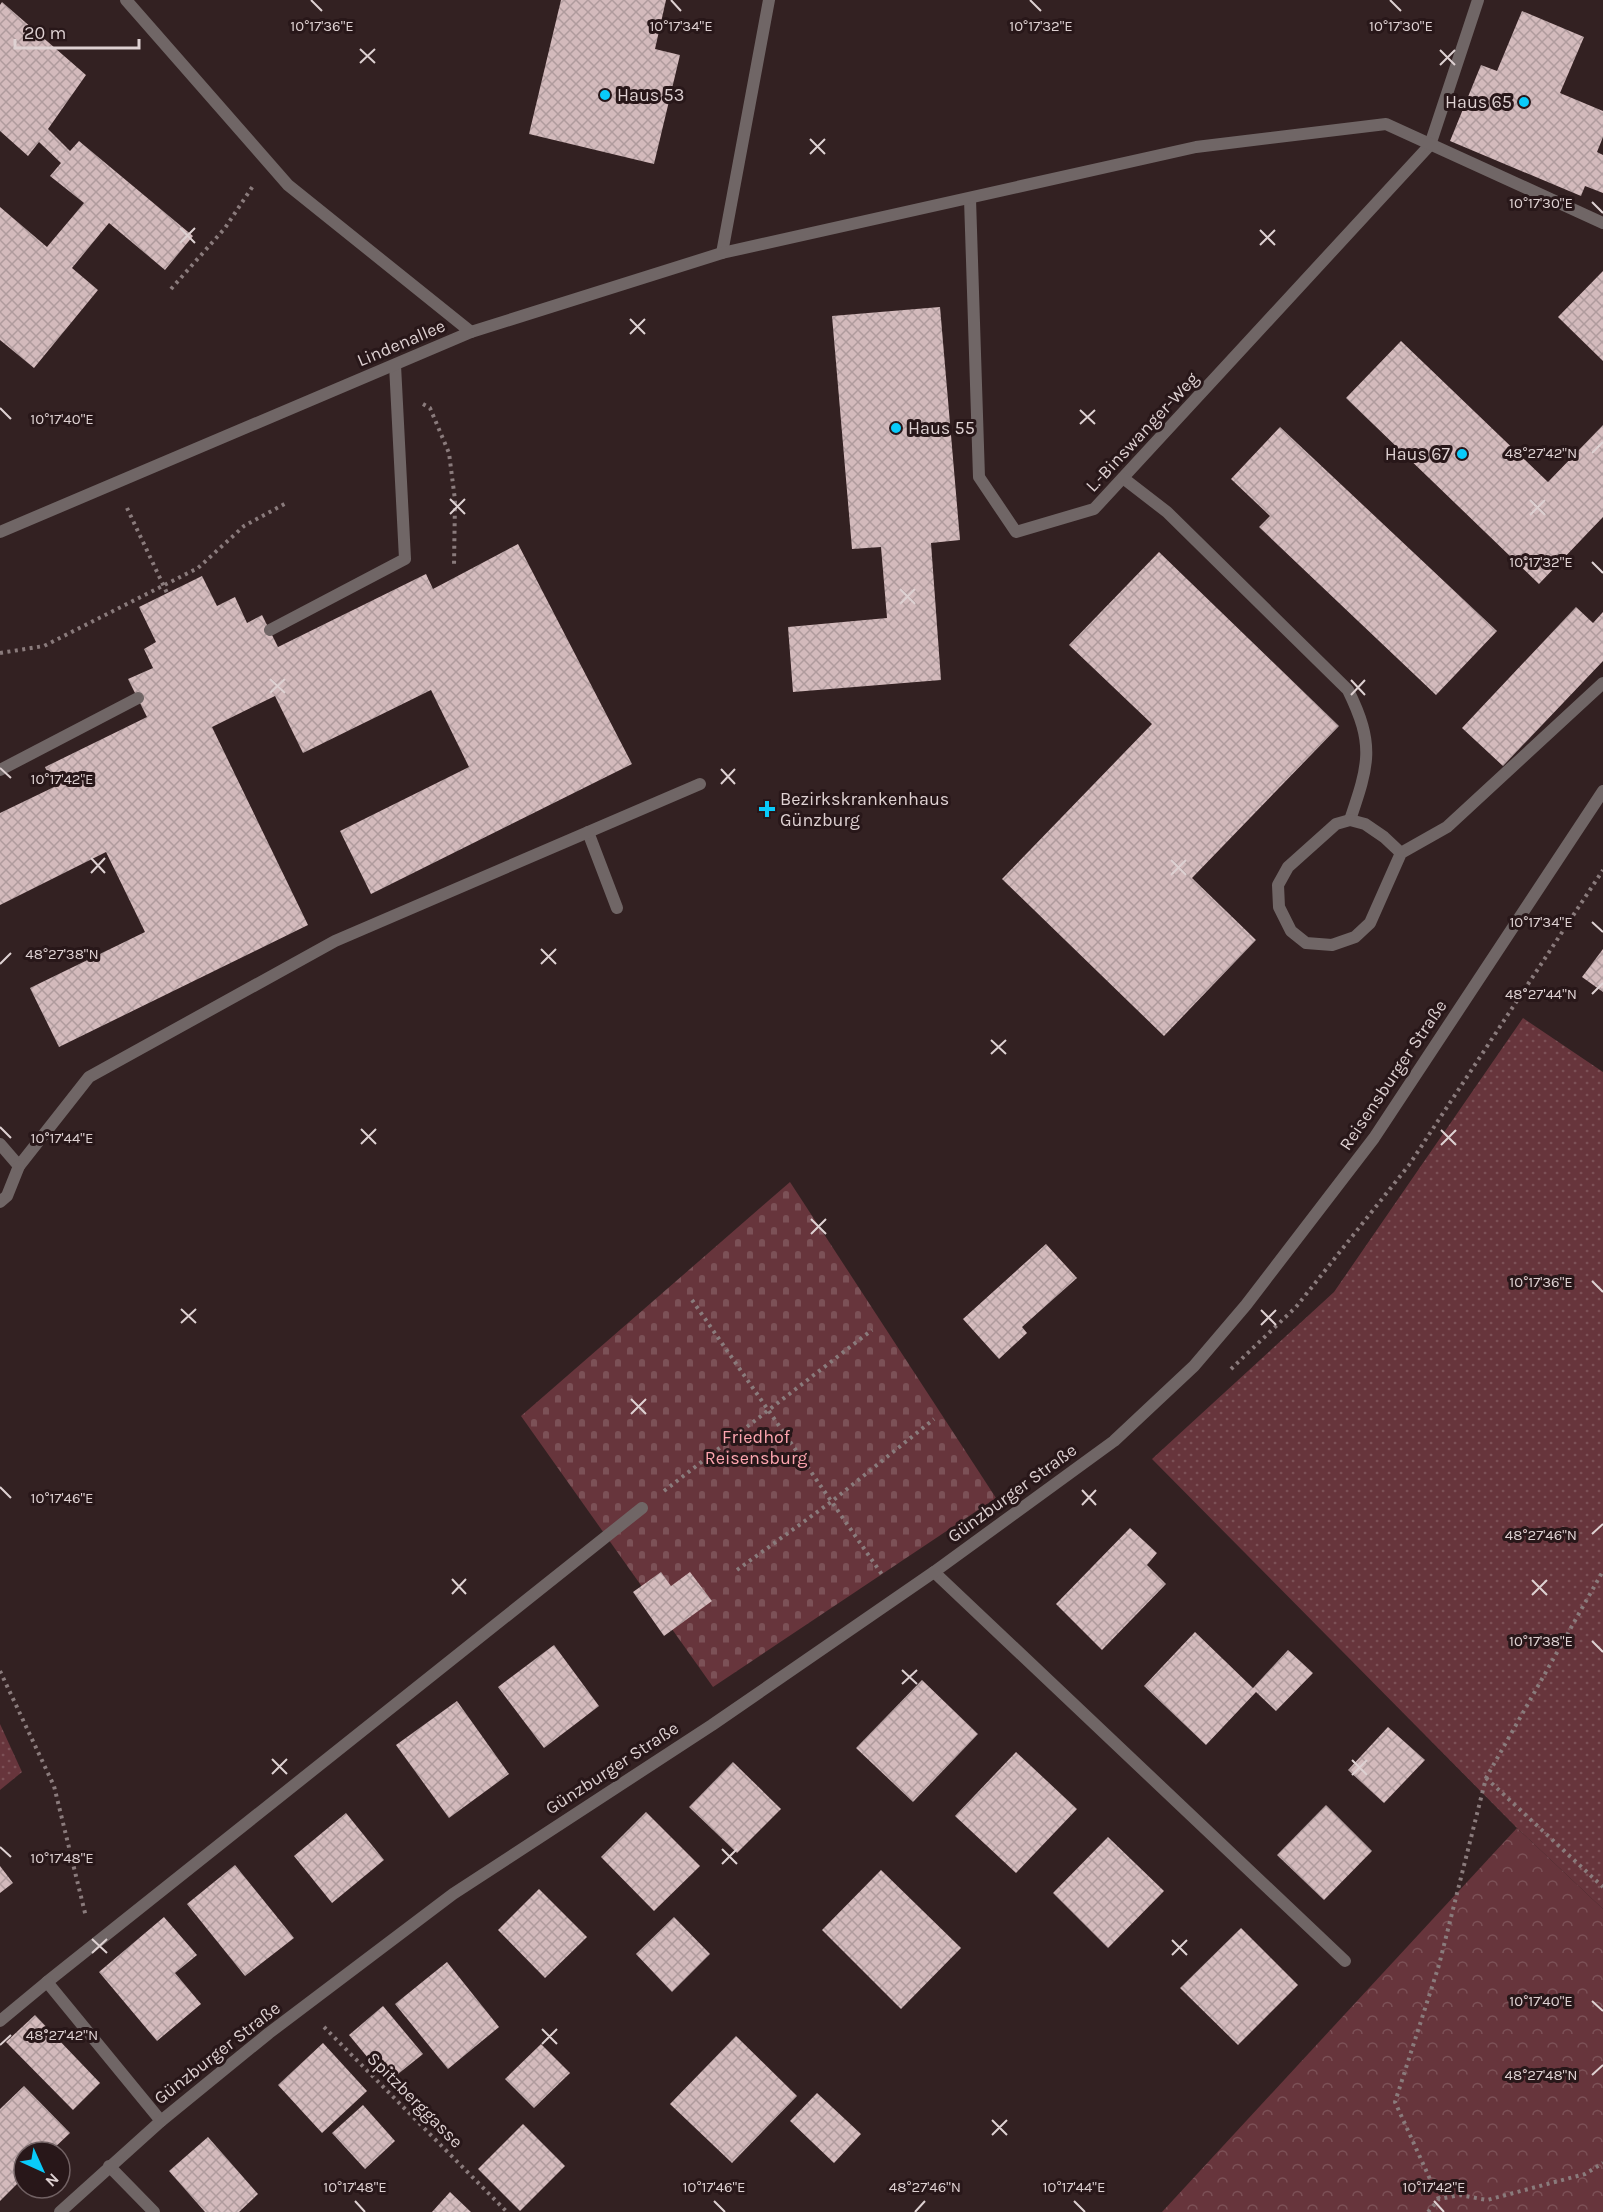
<svg xmlns="http://www.w3.org/2000/svg" width="1603" height="2212" viewBox="0 0 1603 2212" font-family="Karla,sans-serif">
	<defs>
		<pattern id="grass-dots" width="8" height="8" patternUnits="userSpaceOnUse" patternTransform="scale(1.5)"><rect width="8" height="8" fill="#67353c"/><path d="M2 2h.1M6 6h.1" fill="none" stroke="#7c5157" stroke-width="1.8" stroke-linecap="round"/></pattern>
		<pattern id="forest-crowns" width="20" height="18" patternUnits="userSpaceOnUse" patternTransform="scale(1.5)"><rect width="20" height="18" fill="#67353c"/><path d="M2 6a3 3 0 1 1 6 0M12 15a3 3 0 1 1 6 0" fill="none" stroke="#7c5157"/></pattern>
		<pattern id="cemetery-stones" width="16" height="16" patternUnits="userSpaceOnUse" patternTransform="scale(1.5)"><rect width="16" height="16" fill="#67353c"/><path d="M2 7V4a2 2 0 0 1 4 0v3zM10 15v-3a2 2 0 0 1 4 0v3z" fill="#7c5157"/></pattern>
		<pattern id="building-cross-hatch" width="8" height="8" patternUnits="userSpaceOnUse" patternTransform="scale(1.5)"><rect width="8" height="8" fill="#d3babc"/><path d="M0 0l8 8M0 8l8-8" fill="none" stroke="#af9b9d"/></pattern>
	</defs>
	<rect width="100%" height="100%" fill="#332122"/>
	<g fill="url(#grass-dots)">
		<polygon points="1523,1018 1603,1072 1603,1909 1517,1828 1152,1459 1334,1292"/>
		<polygon points="0,1724 22,1772 0,1790"/>
	</g>
	<polygon fill="url(#forest-crowns)" points="1517,1828 1603,1909 1603,2212 1162,2212"/>
	<polygon fill="url(#cemetery-stones)" points="790,1182 996,1498 713,1687 521,1416"/>
	<g fill="url(#building-cross-hatch)">
		<polygon points="561,0 666,0 655,49 680,55 654,164 529,134"/>
		<polygon points="2,2 86,75 48,129 70,151 79,141 193,236 165,270 109,223 72,268 98,290 34,368 0,340 0,207 47,247 84,203 50,176 61,163 39,142 28,156 0,131 0,5"/>
		<polygon points="1522,11 1584,37 1560,93 1603,111 1603,137 1597,152 1603,155 1603,193 1585,186 1581,196 1450,141 1481,65 1497,71"/>
		<polygon points="1603,271 1603,361 1558,317"/>
		<polygon points="940,307 960,540 931,543 941,680 793,692 788,627 887,618 881,547 852,549 832,316"/>
		<polygon points="1401,341 1548,482 1603,425 1603,517 1539,584 1346,398"/>
		<polygon points="1280,427 1497,631 1436,695 1259,527 1270,516 1231,479"/>
		<polygon points="518,544 632,764 371,894 340,831 469,767 431,690 303,753 275,696 212,727 308,925 59,1047 30,988 145,932 106,852 0,905 0,813 54,787 45,767 147,717 128,679 153,668 144,649 156,642 139,607 202,576 217,606 235,597 247,623 262,615 278,647 426,574 433,589"/>
		<polygon points="1159,552 1339,726 1192,878 1256,940 1164,1036 1002,879 1152,724 1069,645"/>
		<polygon points="1576,607 1593,623 1603,612 1603,661 1503,766 1462,728"/>
		<polygon points="1603,949 1603,992 1582,977"/>
		<polygon points="1046,1244 1077,1278 1022,1327 1027,1333 999,1359 963,1319"/>
		<polygon points="1130,1528 1157,1553 1147,1565 1166,1584 1102,1650 1056,1604"/>
		<polygon points="661,1572 671,1586 690,1572 712,1601 664,1636 633,1592"/>
		<polygon points="1195,1632 1253,1688 1288,1650 1313,1673 1276,1711 1256,1692 1206,1745 1144,1686"/>
		<polygon points="554,1645 599,1706 544,1748 498,1687"/>
		<polygon points="922,1680 978,1734 913,1802 856,1748"/>
		<polygon points="457,1701 509,1774 449,1818 396,1745"/>
		<polygon points="1388,1727 1425,1760 1384,1803 1348,1770"/>
		<polygon points="1016,1752 1077,1809 1016,1873 955,1816"/>
		<polygon points="733,1762 781,1809 737,1853 689,1807"/>
		<polygon points="1326,1805 1372,1851 1324,1900 1277,1855"/>
		<polygon points="646,1812 700,1866 654,1911 601,1857"/>
		<polygon points="346,1813 384,1860 332,1903 294,1856"/>
		<polygon points="1108,1837 1164,1891 1108,1948 1053,1893"/>
		<polygon points="235,1865 294,1938 245,1976 187,1904"/>
		<polygon points="0,1866 13,1883 0,1893"/>
		<polygon points="881,1870 961,1948 901,2009 822,1930"/>
		<polygon points="539,1889 587,1937 545,1978 498,1930"/>
		<polygon points="164,1917 197,1955 175,1973 201,2004 157,2041 99,1972"/>
		<polygon points="674,1917 710,1954 672,1992 636,1954"/>
		<polygon points="1241,1928 1298,1985 1238,2045 1180,1988"/>
		<polygon points="447,1962 499,2027 448,2069 395,2004"/>
		<polygon points="383,2006 423,2054 388,2082 349,2035"/>
		<polygon points="35,2015 100,2083 73,2110 6,2042"/>
		<polygon points="736,2036 797,2096 732,2163 670,2104"/>
		<polygon points="323,2043 367,2091 322,2133 278,2085"/>
		<polygon points="541,2044 570,2073 534,2108 505,2079"/>
		<polygon points="24,2086 70,2133 50,2152 24,2152 24,2177 0,2201 0,2109"/>
		<polygon points="817,2093 861,2134 834,2163 790,2121"/>
		<polygon points="363,2105 395,2141 365,2169 332,2133"/>
		<polygon points="523,2124 565,2166 520,2211 478,2169"/>
		<polygon points="208,2137 258,2194 239,2212 205,2212 169,2171"/>
		<polygon points="450,2192 471,2212 432,2212"/>
	</g>
	<g fill="none" stroke-linecap="round" stroke-linejoin="round">
		<g stroke="#8a7b7c" stroke-width="4" stroke-dasharray="3 4.5" stroke-linecap="butt">
			<polyline points="171,289 225,228 253,186"/>
			<polyline points="423,404 430,408 449,453 455,500 454,566"/>
			<polyline points="127,508 167,593"/>
			<polyline points="0,653 44,646 198,568 244,526 288,502"/>
			<polyline points="692,1300 883,1576"/>
			<polyline points="1231,1369 1296,1307 1409,1165 1603,870"/>
			<polyline points="664,1491 872,1330"/>
			<polyline points="737,1570 831,1502 934,1419"/>
			<polyline points="0,1671 54,1786 86,1917"/>
			<polyline points="1486,1778 1603,1887"/>
			<polyline points="324,2027 507,2212"/>
			<polyline points="1439,2199 1395,2102 1439,1965 1486,1778 1603,1571"/>
			<polyline points="1428,2212 1439,2199 1460,2195 1487,2200 1585,2174 1603,2163"/>
		</g>
		<g stroke="#706666" stroke-width="12">
			<polyline points="970,199 979,477 1016,532 1094,509 1430,145 1478,0"/>
			<polyline points="722,253 769,0"/>
			<polyline points="471,332 722,253 1196,147 1386,124 1603,223"/>
			<path d="M1123 478 1167 512 1348 690C1375 745 1369 764 1350 820"/>
			<polyline points="270,630 405,559 395,365"/>
			<polyline points="0,770 138,698"/>
			<polyline points="588,832 617,908"/>
			<polyline points="1401,853 1384,837 1365,824 1350,820 1336,824 1288,867 1278,885 1279,907 1291,931 1306,943 1332,945 1355,937 1370,923 1401,853 1447,827 1603,683"/>
			<polyline points="0,1144 19,1166 89,1077 335,941 700,784"/>
			<polyline points="934,1572 1345,1961"/>
			<polyline points="47,1982 642,1508"/>
			<polyline points="109,2166 154,2212"/>
		</g>
		<g stroke="#706666" stroke-width="12">
			<polyline points="0,532 471,332 288,185 126,0"/>
			<polyline points="0,1202 7,1196 19,1166"/>
			<polyline points="0,2021 47,1982 161,2121"/>
			<polyline points="60,2212 161,2121 269,2033 453,1894 712,1725 934,1572 1114,1441 1194,1366 1246,1305 1374,1138 1603,791"/>
		</g>
	</g>
	<path fill="none" stroke="#ded1d2" stroke-width="2" d="M311 0 322 11M671 0 681 11M1030 0 1041 11M1390 0 1401 11M360 49 375 63M1440 50 1455 65M360 63 375 49M1440 65 1455 50M810 139 825 154M810 154 825 139M1592 202 1603 213M180 228 195 243M1260 230 1275 245M180 243 195 228M1260 245 1275 230M630 319 645 334M630 334 645 319M0 408 11 419M1080 410 1095 424M1080 424 1095 410M1592 453 1603 442M450 499 465 514M1530 500 1545 515M450 514 465 499M1530 515 1545 500M1592 562 1603 573M900 589 915 604M900 604 915 589M270 679 285 693M1351 680 1365 695M270 693 285 679M1351 695 1365 680M0 768 11 778M721 769 735 784M721 784 735 769M91 858 105 873M1171 860 1186 875M91 873 105 858M1171 875 1186 860M1592 922 1603 932M541 949 556 964M0 964 11 953M541 964 556 949M1592 994 1603 983M991 1040 1006 1054M991 1054 1006 1040M0 1127 11 1138M361 1129 376 1144M1441 1130 1456 1145M361 1144 376 1129M1441 1145 1456 1130M811 1219 826 1234M811 1234 826 1219M1592 1281 1603 1292M181 1309 196 1323M1261 1310 1276 1325M181 1323 196 1309M1261 1325 1276 1310M631 1399 646 1414M631 1414 646 1399M0 1487 11 1498M1082 1490 1096 1505M1082 1505 1096 1490M1592 1534 1603 1524M452 1579 466 1594M1532 1580 1547 1595M452 1594 466 1579M1532 1595 1547 1580M1592 1641 1603 1652M902 1670 917 1684M902 1684 917 1670M272 1759 287 1774M1352 1760 1367 1775M272 1774 287 1759M1352 1775 1367 1760M0 1847 11 1857M722 1849 737 1864M722 1864 737 1849M92 1939 107 1953M1172 1940 1187 1955M92 1953 107 1939M1172 1955 1187 1940M1592 2001 1603 2011M542 2029 557 2044M542 2044 557 2029M0 2045 11 2035M1592 2075 1603 2065M992 2120 1007 2135M992 2135 1007 2120M355 2201 365 2212M714 2201 725 2212M1074 2201 1085 2212M1434 2201 1444 2212M915 2212 925 2201"/>
	<g fill="#09cbfa" stroke="#281719" stroke-width="2">
		<circle cx="605" cy="95" r="6"/>
		<circle cx="1524" cy="102" r="6"/>
		<circle cx="896" cy="428" r="6"/>
		<circle cx="1462" cy="454" r="6"/>
		<path d="M764 800h6v6h6v6h-6v6h-6v-6h-6v-6h6z"/>
	</g>
	<g text-anchor="middle" stroke-width="6" stroke-linejoin="round" paint-order="stroke">
		<g font-size="18" fill="#ded1d2" stroke="#281719" text-anchor="start">
			<text x="617" y="101">Haus 53</text>
			<text x="1512" y="108" text-anchor="end">Haus 65</text>
			<text x="908" y="434">Haus 55</text>
			<text x="1450" y="460" text-anchor="end">Haus 67</text>
			<text x="780" y="805">Bezirkskrankenhaus<tspan x="780" dy="21">Günzburg</tspan></text>
		</g>
		<g font-size="18" fill="#ded1d2" stroke="#281719">
			<text transform="translate(401 343) rotate(-23)" y="6">Lindenallee</text>
			<text transform="translate(1142 432) rotate(-47)" y="6">L.-Binswanger-Weg</text>
			<text transform="translate(1393 1075) rotate(-56)" y="6">Reisensburger Straße</text>
			<text transform="translate(1012 1493) rotate(-36)" y="6">Günzburger Straße</text>
			<text transform="translate(612 1768) rotate(-33)" y="6">Günzburger Straße</text>
			<text transform="translate(217 2053) rotate(-38)" y="6">Günzburger Straße</text>
			<text transform="translate(415 2100) rotate(45)" y="6">Spitzberggasse</text>
		</g>
		<g font-size="18" fill="#fda5af" stroke="#281719">
			<text x="756" y="1443">Friedhof<tspan x="756" dy="21">Reisensburg</tspan></text>
		</g>
	</g>
	<g font-size="15" text-anchor="middle" fill="#ded1d2" stroke="#281719" stroke-width="6" stroke-linejoin="round" paint-order="stroke">
		<text x="322" y="31">10°17'36"E</text>
		<text x="681" y="31">10°17'34"E</text>
		<text x="1041" y="31">10°17'32"E</text>
		<text x="1401" y="31">10°17'30"E</text>
		<text x="1541" y="208">10°17'30"E</text>
		<text x="62" y="424">10°17'40"E</text>
		<text x="1541" y="458">48°27'42"N</text>
		<text x="1541" y="567">10°17'32"E</text>
		<text x="62" y="784">10°17'42"E</text>
		<text x="1541" y="927">10°17'34"E</text>
		<text x="62" y="959">48°27'38"N</text>
		<text x="1541" y="999">48°27'44"N</text>
		<text x="62" y="1143">10°17'44"E</text>
		<text x="1541" y="1287">10°17'36"E</text>
		<text x="62" y="1503">10°17'46"E</text>
		<text x="1541" y="1540">48°27'46"N</text>
		<text x="1541" y="1646">10°17'38"E</text>
		<text x="62" y="1863">10°17'48"E</text>
		<text x="1541" y="2006">10°17'40"E</text>
		<text x="62" y="2040">48°27'42"N</text>
		<text x="1541" y="2080">48°27'48"N</text>
		<text x="355" y="2192">10°17'48"E</text>
		<text x="714" y="2192">10°17'46"E</text>
		<text x="925" y="2192">48°27'46"N</text>
		<text x="1074" y="2192">10°17'44"E</text>
		<text x="1434" y="2192">10°17'42"E</text>
	</g>
	<g transform="translate(42 2170) rotate(135)"><circle r="28" fill="#281719" stroke="#716163" stroke-width="1.5"/>
	<path d="M0-4.5L10 22L0 15L-10 22Z" fill="#09cbfa"/>
	<text y="-9" font-size="16" font-weight="bold" text-anchor="middle" fill="#ded1d2">N</text>
	</g>
	<path d="M15 39v9h124v-9" fill="none" stroke="#ded1d2" stroke-width="3"/>
	<text x="24" y="39" font-size="18" fill="#ded1d2" stroke="#281719" stroke-width="4.5" paint-order="stroke">20 m</text>
</svg>
